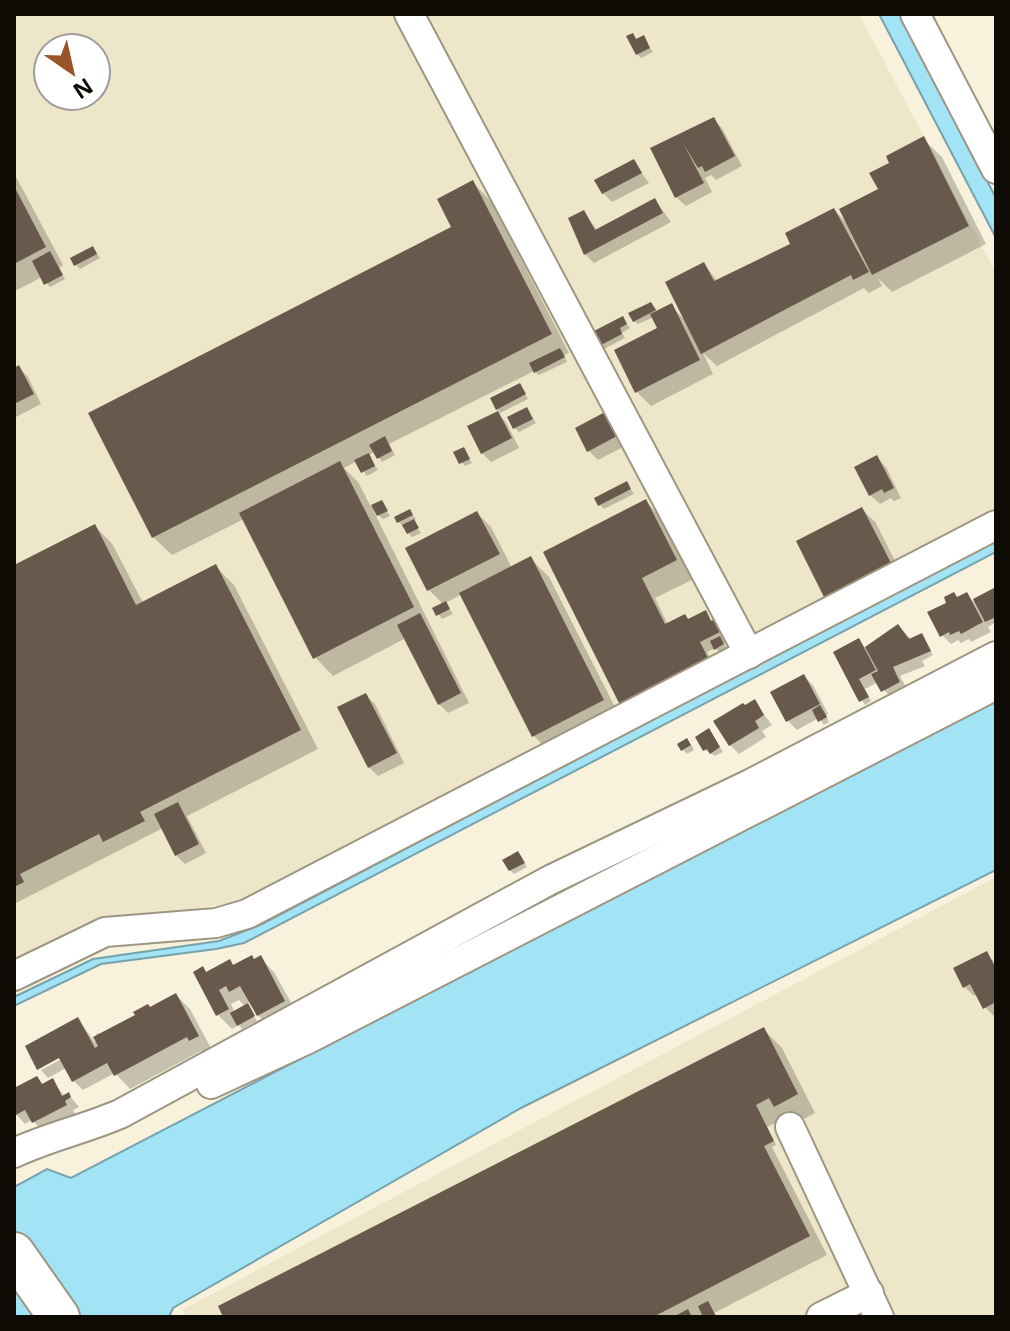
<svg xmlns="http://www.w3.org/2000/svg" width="1010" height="1331" viewBox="0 0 1010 1331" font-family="'Noto Sans',sans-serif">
	<rect width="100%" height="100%" fill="#f8f1db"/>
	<g fill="#eee6c9" fill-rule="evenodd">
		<path d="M14 14H398L732 642 728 651 240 902 116 919 14 965ZM48 48H96V96H48Z"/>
		<polygon points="419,14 859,14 996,273 996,513 754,638"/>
		<polygon points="996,877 996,1317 187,1317 182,1310"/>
	</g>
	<g fill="#a2e3f5" stroke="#76a2ad" stroke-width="2">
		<polygon points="879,14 900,14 996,198 996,238"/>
		<polygon points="996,540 996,552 244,943 216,949 101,964 14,1006 14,997 93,959 219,941 260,925"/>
		<polygon points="996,697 996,870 521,1108 173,1308 169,1317 14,1317 14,1187 47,1169 71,1178"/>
	</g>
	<g fill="#0003" fill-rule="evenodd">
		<polygon points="632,35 636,39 643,38 653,52 641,58 637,54"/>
		<polygon points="713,119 722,128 742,166 716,180 711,175 705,178 712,192 686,206 676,197 657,160"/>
		<polygon points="923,139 942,157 986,244 892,292 878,278 882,286 869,293 864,288 717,366 703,353 713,374 651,406 637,392 616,351 660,328 654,317 638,324 634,321 655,308 657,313 671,306 685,320 704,264 718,282 793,245 834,210 848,224 880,190 892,164"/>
		<polygon points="633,161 649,183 612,202 603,193"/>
		<polygon points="14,173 63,265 59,268 65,279 50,287 42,277 17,290 14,288"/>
		<polygon points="473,183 491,201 569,353 564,355 567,362 539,375 534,371 389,444 395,455 382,462 375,452 368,455 378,470 367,476 357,461 344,468 358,482 371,507 381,502 390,516 383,519 373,510 469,703 448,713 439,704 406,638 333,676 315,657 244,519 172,555 153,537 454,228"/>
		<polygon points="655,200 671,222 594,263 585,254 584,213 598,231"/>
		<polygon points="93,248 100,258 80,269 76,265"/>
		<polygon points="622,318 630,328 622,333 625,338 604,349 600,345"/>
		<polygon points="19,368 28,377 41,404 14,418 14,370"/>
		<polygon points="520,385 528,399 498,414 506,422 519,448 491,462 482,453 469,427 500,412 497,409"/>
		<polygon points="527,409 536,423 519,432 515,428"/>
		<polygon points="605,415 625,446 598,460 589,451"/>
		<polygon points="463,449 472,463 465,466 461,462"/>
		<polygon points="877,458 886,467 901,498 894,501 891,498 880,504 870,495"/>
		<polygon points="627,484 634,494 604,509 600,505"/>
		<polygon points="646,502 664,520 694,579 655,598 668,625 690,621 705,613 730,641 724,643 727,649 720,652 715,648 707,652 716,668 622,703"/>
		<polygon points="862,509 876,523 903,577 840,610 826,596"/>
		<polygon points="410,511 416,519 412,521 421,533 412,537 399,522"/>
		<polygon points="477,513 491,527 512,568 530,558 549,577 621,719 552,754 534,736 462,594 445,603 453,614 442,619 435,609 443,604 429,590"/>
		<polygon points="95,526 113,545 143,603 215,566 234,585 318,749 187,816 206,853 185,864 176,855 163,828 14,904 14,568"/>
		<polygon points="993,590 996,593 996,622 988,627 991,632 971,642 969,639 961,643 958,640 951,644 942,635 958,599 966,594 973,601"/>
		<polygon points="900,628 912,640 921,635 933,655 922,661 925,666 900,676 908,691 892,700 878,682 865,689 871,701 865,705 852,685 859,641 866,648"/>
		<polygon points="804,676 813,685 828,714 826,715 829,722 824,725 819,718 797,730 788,721"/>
		<polygon points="365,695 375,704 404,763 378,776 369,767"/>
		<polygon points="754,701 772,725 762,731 766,737 739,754 730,745 745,707"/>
		<polygon points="712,735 723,752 715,756 705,750"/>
		<polygon points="691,744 694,750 687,754 679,745"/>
		<polygon points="518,853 527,867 514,874 510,870"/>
		<polygon points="986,953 996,964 996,1015 994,1016 985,1007 978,994 974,996 965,987 956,969"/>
		<path d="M260 958 274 972 298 1015 272 1029 258 1015 251 1001 246 1004 257 1021 242 1029 239 1025 232 1029 218 1015 203 969 207 973 230 961 234 966ZM239 1000 246 1007 235 1013 231 1004Z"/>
		<polygon points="176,995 190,1009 212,1050 204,1054 201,1051 130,1089 115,1073 83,1090 74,1081 66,1068 48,1078 41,1070 69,1055 78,1020 95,1042 98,1037 96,1034 99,1033 101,1036"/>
		<polygon points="763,1029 782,1048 815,1113 794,1124 787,1117 767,1127 776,1145 772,1147 827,1255 714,1313 716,1317 225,1317"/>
		<polygon points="37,1078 44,1085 53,1081 65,1097 69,1095 79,1107 73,1110 75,1114 43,1131 32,1120 25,1124 14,1112 14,1090"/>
	</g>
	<g fill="#69594c">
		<polygon points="633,33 636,39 644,35 650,48 636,55 626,36"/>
		<polygon points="714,117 735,156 705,172 702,166 698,168 683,143 704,183 675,198 650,148"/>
		<polygon points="924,136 969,226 872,275 839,209 878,189 869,173 889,163 886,156"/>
		<polygon points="634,159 642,173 602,194 594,180"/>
		<polygon points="473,180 552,334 152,538 88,413 451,227 437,199"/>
		<polygon points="14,186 46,247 14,264"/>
		<polygon points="655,198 663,213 584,255 568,218 584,210 595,230"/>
		<polygon points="834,208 869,272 853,280 851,275 701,354 665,282 704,262 714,281 790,244 785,233"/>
		<polygon points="93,246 97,254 74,266 70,258"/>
		<polygon points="50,251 63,275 44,285 32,261"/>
		<polygon points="651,302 656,310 633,322 628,313"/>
		<polygon points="672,303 700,360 635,393 614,350 657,328 650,314"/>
		<polygon points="623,316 627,324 620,328 622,334 599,346 592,332"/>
		<polygon points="560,348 565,357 534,373 529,363"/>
		<polygon points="19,365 34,394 14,404 14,368"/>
		<polygon points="520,383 526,394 496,410 490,398"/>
		<polygon points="527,407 533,419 513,429 507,417"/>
		<polygon points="498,411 512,438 481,454 467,426"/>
		<polygon points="605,412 617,436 587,452 575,428"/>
		<polygon points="385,436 392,451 377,459 369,445"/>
		<polygon points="464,447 470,459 459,464 453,452"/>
		<polygon points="369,453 375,466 361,473 354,460"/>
		<polygon points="877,455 894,488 884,493 882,489 869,496 854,467"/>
		<polygon points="340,461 414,607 313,659 239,513"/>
		<polygon points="627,481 631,489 598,506 594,498"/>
		<polygon points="646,499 677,560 642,578 665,624 685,614 688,619 706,610 711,621 716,619 722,631 700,642 708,658 620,705 543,552"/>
		<polygon points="382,500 388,511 377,516 371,505"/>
		<polygon points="862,507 891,563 824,597 796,541"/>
		<polygon points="410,509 413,515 397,523 394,517"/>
		<polygon points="477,511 500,554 427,591 405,548"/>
		<polygon points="414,519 419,528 407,534 402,525"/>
		<polygon points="95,524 136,605 216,564 301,730 140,812 145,821 103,842 99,834 20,874 24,882 14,887 14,565"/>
		<polygon points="531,556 604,700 532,737 459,593"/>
		<polygon points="994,588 996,592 996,617 985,622 973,599"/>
		<polygon points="954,592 957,597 967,592 983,622 961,634 959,631 950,635 949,632 940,637 927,612 946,603 944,597"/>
		<polygon points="446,601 450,609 436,616 432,608"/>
		<polygon points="420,613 461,693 438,705 397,625"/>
		<polygon points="898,624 909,639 922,633 931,651 893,667 900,682 881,692 871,674 878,671 865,647"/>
		<polygon points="720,636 724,644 714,650 710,641"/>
		<polygon points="859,638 876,670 859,679 869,697 859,702 833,652"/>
		<polygon points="804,674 820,704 786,722 770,692"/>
		<polygon points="366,693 397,753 368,768 337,707"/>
		<polygon points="755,699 764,715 755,721 759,728 729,746 713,721 743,703 745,705"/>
		<polygon points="820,705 827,717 818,722 812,710"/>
		<polygon points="709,728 720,747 710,754 707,749 703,751 695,737"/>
		<polygon points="687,738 691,745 681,751 677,744"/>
		<polygon points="178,802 199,844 175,856 154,814"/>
		<polygon points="518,851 525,863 509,871 502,860"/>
		<polygon points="987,951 996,969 996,1002 983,1009 970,984 963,988 953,968"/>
		<polygon points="252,955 254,959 261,955 285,1001 257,1016 240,986 229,992 226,986 219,990 229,1009 216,1016 193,972 203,966 206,972 230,959 233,965"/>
		<polygon points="176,993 199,1036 189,1041 187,1037 114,1076 107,1063 72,1082 59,1058 37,1070 25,1046 78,1017 95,1048 98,1046 93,1037 135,1015 133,1012 148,1004 150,1007"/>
		<polygon points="248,1003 255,1016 237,1026 230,1013"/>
		<polygon points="764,1027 798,1094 774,1107 769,1098 756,1105 774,1141 764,1146 810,1236 653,1317 223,1317 218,1306"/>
		<polygon points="37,1076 42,1084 53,1078 62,1096 69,1092 71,1097 65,1101 67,1105 32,1123 25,1110 14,1116 14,1088"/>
		<polygon points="708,1301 716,1316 714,1317 703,1317 698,1306"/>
		<polygon points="688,1309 692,1317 673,1317"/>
	</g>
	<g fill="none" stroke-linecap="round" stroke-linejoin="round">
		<g stroke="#9d9682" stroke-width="32">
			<g id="minor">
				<polyline points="409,14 749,654"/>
				<polyline points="915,14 996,169"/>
				<polyline points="14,976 105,932 216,923 247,914 996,525"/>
				<polyline points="211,1084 308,1039 996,685"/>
				<polyline points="790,1127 879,1317"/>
				<path d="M14 1153C48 1137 85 1129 120 1114L550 880 752 783 996 656"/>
				<polyline points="821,1317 869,1293"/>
			</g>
		</g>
		<g stroke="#9d9682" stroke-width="44">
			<polyline id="highway" points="14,1253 59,1317"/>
		</g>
		<use href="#minor" stroke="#fff" stroke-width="28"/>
		<use href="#highway" stroke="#fff" stroke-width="40"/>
	</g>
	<rect width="1010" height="1331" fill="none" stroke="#0e0b05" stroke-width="32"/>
	<g transform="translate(72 72) rotate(146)"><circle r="38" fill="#ffffff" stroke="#9f9d9b" stroke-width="2"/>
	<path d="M0-6L14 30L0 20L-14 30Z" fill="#985426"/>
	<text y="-12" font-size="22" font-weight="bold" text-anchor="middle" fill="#0e0b05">N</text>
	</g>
</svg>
